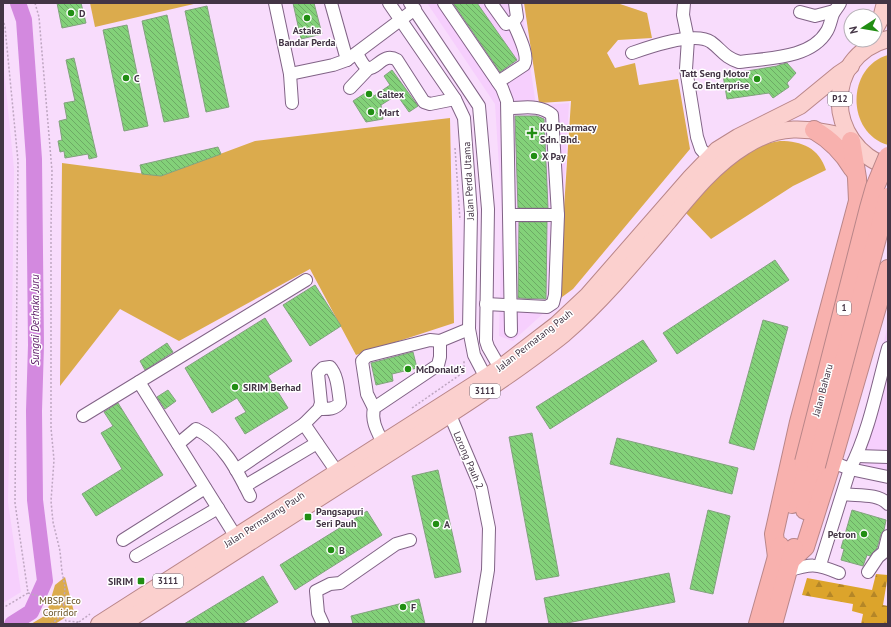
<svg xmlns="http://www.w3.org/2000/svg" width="891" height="627" viewBox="0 0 891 627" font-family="'PT Sans',sans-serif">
	<defs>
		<pattern id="forest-firs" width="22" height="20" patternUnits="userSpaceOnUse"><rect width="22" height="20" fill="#dca42b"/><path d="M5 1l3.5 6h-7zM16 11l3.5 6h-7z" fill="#b48627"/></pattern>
		<pattern id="building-back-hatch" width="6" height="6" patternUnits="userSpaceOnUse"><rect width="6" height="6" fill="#83d179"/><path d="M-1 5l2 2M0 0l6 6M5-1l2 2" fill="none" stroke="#6daa65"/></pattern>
	</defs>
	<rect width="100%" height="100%" fill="#f8dcfc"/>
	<g fill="#f6cffd">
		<polygon points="427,3 521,3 536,106 569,103 558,300 513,341 499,336 502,214 495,104"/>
		<polygon points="3,60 14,169 12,330 8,502 21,592 3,603"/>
		<polygon points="888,326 888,472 860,466 867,448 856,444"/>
	</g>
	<g fill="#dbab4d">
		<polygon points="90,3 198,3 95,27"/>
		<polygon points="524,3 617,3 647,13 652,38 618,40 607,53 615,68 635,63 639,85 678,79 690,149 573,289 558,300 571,101 539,103"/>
		<path d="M888 55V145C846 133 846 67 888 55Z"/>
		<polygon points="450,118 454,323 356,355 310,269 179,341 120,309 60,386 62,163 161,176 255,141"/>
		<path d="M780 141C802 141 819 148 826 170L793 186 711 239 685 212C705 191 723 167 748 152 757 146 769 143 780 141Z"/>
		<polygon points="65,577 74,612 55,624 31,624 46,615 55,585"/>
	</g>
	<polygon fill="url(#forest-firs)" points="876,574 888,575 883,605 888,606 888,624 861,624 863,614 852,611 853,604 802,595 807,578 872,590"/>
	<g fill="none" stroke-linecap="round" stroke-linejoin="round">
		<polyline stroke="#d389df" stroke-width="16" points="12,624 31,612 45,581 35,500 34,411 36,345 34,159 24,20 18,3"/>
	</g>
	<g fill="url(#building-back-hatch)" stroke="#82a27d">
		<polygon points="57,3 81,3 86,23 62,28"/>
		<polygon points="293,3 314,3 322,34 301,39"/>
		<polygon points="453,3 477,3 517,60 500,72"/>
		<polygon points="207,6 229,107 206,112 185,11"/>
		<polygon points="167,15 189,117 164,122 142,21"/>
		<polygon points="127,25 148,126 124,131 103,30"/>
		<polygon points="74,58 97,157 89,159 88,154 65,158 64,151 60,152 58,141 62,140 59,121 67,119 64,103 75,101 66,60"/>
		<polygon points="787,63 796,73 787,83 789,87 773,98 769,93 727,99 723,75 777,66 779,65"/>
		<polygon points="392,70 418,106 409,112 397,95 381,105 383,119 366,122 353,101 370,90 374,96 390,85 384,76"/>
		<polygon points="515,116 537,116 544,119 548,208 518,208"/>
		<polygon points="218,147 221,154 161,176 142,174 140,165"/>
		<polygon points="519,222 547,222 546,299 545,299 518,298"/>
		<polygon points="775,260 789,280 677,354 663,333"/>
		<polygon points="315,285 341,326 310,346 283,305"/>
		<polygon points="265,318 292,361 268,376 288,408 245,434 235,418 246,412 237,398 212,413 185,368"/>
		<polygon points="763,320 788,327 754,450 729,443"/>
		<polygon points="643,340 657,361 550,429 536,407"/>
		<polygon points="167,343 173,352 145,370 140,361"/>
		<polygon points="413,352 417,368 392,374 393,381 376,385 371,363"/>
		<polygon points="168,390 176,401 165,409 157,397"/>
		<polygon points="118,403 163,475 96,516 82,494 122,469 101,433 113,426 104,412"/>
		<polygon points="532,433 559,576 536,580 509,437"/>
		<polygon points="617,438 738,468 732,494 610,464"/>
		<polygon points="438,470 461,572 435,578 412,476"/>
		<polygon points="708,510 730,516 713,594 690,589"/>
		<polygon points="852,510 886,520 884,530 881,534 877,548 870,556 867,555 863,566 841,560 844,549 841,548"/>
		<polygon points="367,511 382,535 295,590 280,565"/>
		<polygon points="669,573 675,602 562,624 549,624 544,598"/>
		<polygon points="263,576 278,602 242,624 184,624"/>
		<polygon points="419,599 425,624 353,624 351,616"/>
	</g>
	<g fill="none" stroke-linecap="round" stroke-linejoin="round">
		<g stroke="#816386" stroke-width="14">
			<g id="minor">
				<polyline points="275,3 290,74 292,103"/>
				<polyline points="331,3 347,60"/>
				<polyline points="389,3 455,99 464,118 471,213 469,329 474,355 486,378"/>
				<polyline points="410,3 479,106 488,209 486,341 488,347 500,368"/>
				<polyline points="444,3 502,88 507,101 511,331"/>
				<polyline points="491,3 506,24 513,22 517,17 515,3"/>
				<polyline points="684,3 683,15 688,39 686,69 697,137 701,149 709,158"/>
				<polyline points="800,12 815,16 834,11"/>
				<path d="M357 53C359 57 362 64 366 67 376 73 382 51 397 60L424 102 430 104 455 99"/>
				<path d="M632 53C649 47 695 31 711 42 722 50 724 57 739 62 767 58 811 59 827 31 830 26 831 19 833 14 835 10 838 7 840 3"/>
				<polyline points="290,74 333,65 347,60 415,9"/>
				<path d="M498 82 524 65C530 56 517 32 513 22"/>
				<polyline points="350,88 369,68"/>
				<polyline points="510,215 558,215"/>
				<path d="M486 304 547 307 553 303 555 295 558 215 552 115C540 104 524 108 508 108"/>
				<polyline points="139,382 236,537"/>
				<polyline points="374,408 367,394 362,361 367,356 430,340 440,341"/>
				<polyline points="450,415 481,488 489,528 488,570 479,624"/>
				<polyline points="83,416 306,280"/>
				<polyline points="304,424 337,472"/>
				<path d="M383 443C377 431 371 421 374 408L438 365 440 357V341L469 329"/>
				<path d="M178 444 196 429C223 442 237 470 250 496"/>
				<polyline points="857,456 888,457"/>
				<polyline points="832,462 850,469 888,477"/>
				<path d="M236 470 304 424 319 409 321 403 318 373 323 368 330 367C338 376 338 391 340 403 334 410 327 409 319 409"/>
				<polyline points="245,486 317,443"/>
				<path d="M843 494C857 496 878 493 888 504"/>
				<polyline points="123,540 205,488"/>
				<polyline points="136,556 218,508"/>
				<path d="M820 565 850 469C869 432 877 388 888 348"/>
				<path d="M787 571C811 564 815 563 839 573"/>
				<polyline points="868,572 878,557 884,552 888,536"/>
				<polyline points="323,624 318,613 316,591 330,584 340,583 396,544 410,540"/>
			</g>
		</g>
		<g stroke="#b98689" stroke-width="18">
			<g id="major">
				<polyline points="875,29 881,18 885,3"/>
				<path d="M888 39C822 57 825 145 888 167"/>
				<polyline points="99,624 500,368 556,325 588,295 691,177 717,150 738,137 800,106 839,74 851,66"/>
				<path d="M122 624C211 568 299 510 388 454 436 423 485 393 531 359 542 351 553 343 564 334 602 301 635 261 668 222 691 194 714 165 745 146 782 122 809 129 849 137"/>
			</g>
		</g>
		<g stroke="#b98689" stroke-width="20">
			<g id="highway">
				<path d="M814 130C831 140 843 152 853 169"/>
				<polyline points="792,504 804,462"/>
				<polyline points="805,510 816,466"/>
				<polyline points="777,557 774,534 799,422 858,201 857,178 851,141"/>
				<polyline points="791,560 805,547 832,462 888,269"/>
				<polyline points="758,624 780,546"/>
				<polyline points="773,624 794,548"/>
			</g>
		</g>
		<g stroke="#bea6c1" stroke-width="1.5" stroke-dasharray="2 2" stroke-linecap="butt">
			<polyline points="35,3 39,17 52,171 51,227 51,428 54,460 51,501 53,522 60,551 62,572 65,587 63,615 66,621 79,622 75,624"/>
			<polyline points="3,19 5,27 18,161 15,503 28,593 3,608"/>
			<polyline points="455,148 460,220"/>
			<polyline points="412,408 464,372 464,361"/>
			<polyline points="28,593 64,604"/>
			<polyline points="79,622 90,614"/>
			<polyline points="51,624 63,615"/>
		</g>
		<use href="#minor" stroke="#fff" stroke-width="12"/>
		<use href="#major" stroke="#fbd0ce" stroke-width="16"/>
		<use href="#highway" stroke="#f8b1ae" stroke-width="18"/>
		<g stroke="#b98689" stroke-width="20" stroke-linecap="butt">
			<g id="highway-bridge">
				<polyline points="804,462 869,208 875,187 888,156"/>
				<polyline points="816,466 888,197"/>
			</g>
		</g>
		<use href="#highway-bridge" stroke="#f8b1ae" stroke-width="18"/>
	</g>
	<g fill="#218e13" stroke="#fff" stroke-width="1.5">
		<circle cx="71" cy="13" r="4"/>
		<circle cx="307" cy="18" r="4"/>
		<circle cx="126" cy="78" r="4"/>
		<circle cx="757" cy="79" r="4"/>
		<circle cx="369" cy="94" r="4"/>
		<circle cx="371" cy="112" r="4"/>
		<path d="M530 127h4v4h4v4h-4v4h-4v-4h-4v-4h4z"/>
		<circle cx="534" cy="156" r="4"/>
		<circle cx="408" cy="369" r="4"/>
		<circle cx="235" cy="387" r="4"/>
		<rect x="304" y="513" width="8" height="8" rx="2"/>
		<circle cx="436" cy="524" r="4"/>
		<circle cx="864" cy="534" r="4"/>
		<circle cx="331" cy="550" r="4"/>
		<rect x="137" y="577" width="8" height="8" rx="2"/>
		<circle cx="403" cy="607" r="4"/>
	</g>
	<g text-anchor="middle" stroke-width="3" stroke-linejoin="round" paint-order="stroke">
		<g fill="#fff" stroke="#7b727d" stroke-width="1">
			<rect x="828" y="92" width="24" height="14" rx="3"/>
			<rect x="837" y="301" width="14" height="14" rx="3"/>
			<rect x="470" y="384" width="30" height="14" rx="3"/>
			<rect x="153" y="574" width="30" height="14" rx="3"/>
		</g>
		<g font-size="9" font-weight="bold" fill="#433545">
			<text x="840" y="102">P12</text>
			<text x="844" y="311">1</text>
			<text x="485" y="394">3111</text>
			<text x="168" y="584">3111</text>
		</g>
		<g font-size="10" font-weight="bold" fill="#433545" stroke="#fff" text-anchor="start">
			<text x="79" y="17">D</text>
			<text x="307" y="34" text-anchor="middle">Astaka<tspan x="307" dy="12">Bandar Perda</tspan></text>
			<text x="749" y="77" text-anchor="end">Tatt Seng Motor<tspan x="749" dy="12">Co Enterprise</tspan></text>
			<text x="134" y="82">C</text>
			<text x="377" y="98">Caltex</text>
			<text x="379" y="116">Mart</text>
			<text x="540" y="131">KU Pharmacy<tspan x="540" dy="12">Sdn. Bhd.</tspan></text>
			<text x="542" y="160">X Pay</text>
			<text x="416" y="373">McDonald's</text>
			<text x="243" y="391">SIRIM Berhad</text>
			<text x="316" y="515">Pangsapuri<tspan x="316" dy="12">Seri Pauh</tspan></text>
			<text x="444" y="528">A</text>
			<text x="856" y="538" text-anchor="end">Petron</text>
			<text x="339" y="554">B</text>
			<text x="133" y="585" text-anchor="end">SIRIM</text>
			<text x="411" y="611">F</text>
		</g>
		<g font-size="10" fill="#433545" stroke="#fff">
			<text transform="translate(468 181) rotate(-93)" y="4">Jalan Perda Utama</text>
			<text transform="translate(534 340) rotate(-38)" y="4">Jalan Permatang Pauh</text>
			<text transform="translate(822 390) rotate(-75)" y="4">Jalan Baharu</text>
			<text transform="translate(469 460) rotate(67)" y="4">Lorong Pauh 2</text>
			<text transform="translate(264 519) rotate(-33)" y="4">Jalan Permatang Pauh</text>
		</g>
		<g font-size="10" fill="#685124" stroke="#fff">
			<text x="60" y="604">MBSP Eco<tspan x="60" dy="12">Corridor</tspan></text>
		</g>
		<g font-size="11" font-style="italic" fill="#581563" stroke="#fff">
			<text transform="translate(35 320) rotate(-90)" y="4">Sungai Derhaka Juru</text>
		</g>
	</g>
	<rect width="891" height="627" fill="none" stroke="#433545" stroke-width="8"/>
	<g transform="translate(863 28) rotate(258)"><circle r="19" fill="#ffffff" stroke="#b4aeb5"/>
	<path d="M0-3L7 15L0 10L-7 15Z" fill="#218e13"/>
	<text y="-6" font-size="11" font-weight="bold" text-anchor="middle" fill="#433545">N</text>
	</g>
</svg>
